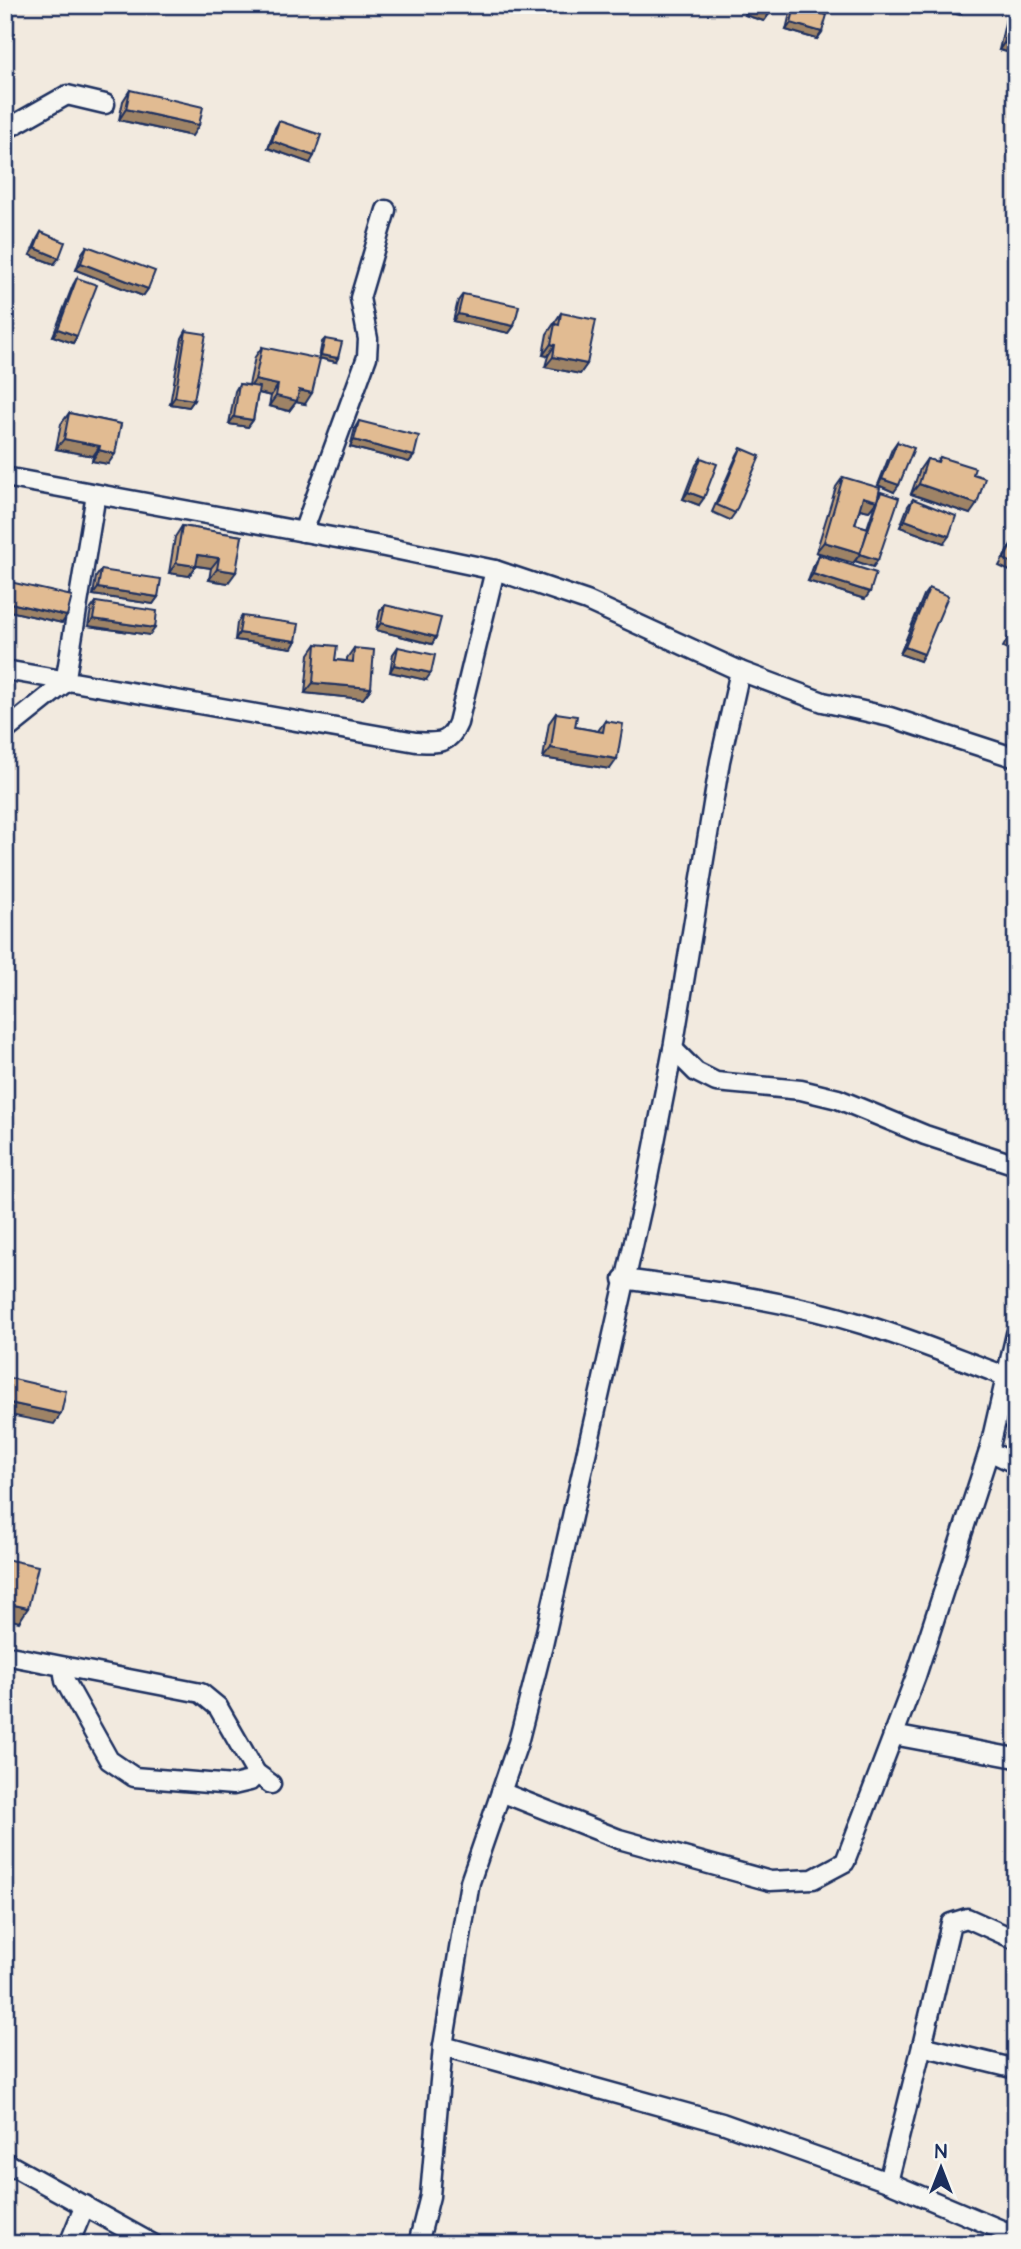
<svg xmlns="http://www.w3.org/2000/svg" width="1021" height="2249" viewBox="0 0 1021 2249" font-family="'Architects Daughter',sans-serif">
	<rect width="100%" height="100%" fill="#f2eadf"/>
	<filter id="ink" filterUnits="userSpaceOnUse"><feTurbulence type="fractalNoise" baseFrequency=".0143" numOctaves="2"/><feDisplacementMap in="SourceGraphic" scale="14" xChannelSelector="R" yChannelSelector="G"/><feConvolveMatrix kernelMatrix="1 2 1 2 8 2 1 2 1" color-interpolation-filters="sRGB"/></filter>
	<g filter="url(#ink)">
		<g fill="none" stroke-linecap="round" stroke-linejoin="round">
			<g stroke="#1b2f5e" stroke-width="23">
				<g id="minor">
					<polyline points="5,130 67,95 105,104"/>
					<polyline points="5,477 375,545 495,570 587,601 740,671 720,761 673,1049 645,1193 543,1645 518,1743 470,1882 443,2046 430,2196 418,2244"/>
					<polyline points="303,532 367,357 368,339 360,298 386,210"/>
					<path d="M5 670 416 742C438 743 449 745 458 723L495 570"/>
					<polyline points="740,671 823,702 890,717 1016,758"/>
					<polyline points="5,731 65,683 96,494"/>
					<polyline points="673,1049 696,1072 716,1082 801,1090 838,1099 925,1135 1016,1165"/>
					<path d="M623 1279C705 1290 786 1300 865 1325 912 1339 959 1359 1005 1376"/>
					<polyline points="1016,1334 989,1451 1016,1464"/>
					<polyline points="5,1655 201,1693 218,1707 256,1773 271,1784"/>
					<polyline points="63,1668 65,1681 109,1760 134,1777 233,1785 250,1781 256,1773"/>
					<polyline points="893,1735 1016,1758"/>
					<polyline points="501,1792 619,1839 770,1881 813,1879 845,1862 916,1676 989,1451"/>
					<polyline points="443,2046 722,2123 888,2182 1016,2236"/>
					<polyline points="922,2046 951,1923 967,1918 1016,1940"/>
					<polyline points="5,2162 153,2244"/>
					<polyline points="888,2182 922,2046 1016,2069"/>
					<polyline points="69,2244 85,2205"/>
				</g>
			</g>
			<use href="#minor" stroke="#f6f6f2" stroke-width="18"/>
		</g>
		<g fill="#c2a17e" stroke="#1b2f5e" stroke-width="2" fill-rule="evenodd">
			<polygon points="748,5 771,5 769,14 764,21 745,15"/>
			<polygon points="1009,5 1016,5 1016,54 999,50"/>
			<polygon points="795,6 822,32 817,39 786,30 790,13"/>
			<polygon points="130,90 192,136 119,120 123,101"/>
			<polygon points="279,121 310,163 268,148 275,128"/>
			<polygon points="41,232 54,264 30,255 37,239"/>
			<polygon points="87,246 148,289 143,296 76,270 82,253"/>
			<polygon points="77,278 77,336 73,343 53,336 73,285"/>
			<polygon points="463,294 514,326 509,333 453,321 458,301"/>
			<polygon points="561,313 587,364 580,374 545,367 548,356 543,355 547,334"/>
			<polygon points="186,331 194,400 189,407 170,404 182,338"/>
			<polygon points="325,339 336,362 319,358 322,342"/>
			<polygon points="262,347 305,404 296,402 289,411 269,406 271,396 258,393 253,420 248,427 229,424 235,391 239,384 249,385 255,357"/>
			<polygon points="69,413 121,424 108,464 92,461 93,456 56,449 61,424"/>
			<polygon points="359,421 414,456 409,462 350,447 355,428"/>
			<polygon points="897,442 894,492 878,485 892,449"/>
			<polygon points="741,448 735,513 730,520 712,512 737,455"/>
			<polygon points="940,457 973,474 970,514 911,494 920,469 927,459 936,462"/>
			<polygon points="701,458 699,505 683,499 696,465"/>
			<path d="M843 477 878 497 881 492 873 567 855 561 853 563 816 552 836 487ZM875 504 867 528 855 524 860 509 869 511Z"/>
			<polygon points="913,499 944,543 900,527 908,506"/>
			<polygon points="182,526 242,536 228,583 209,580 211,568 196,566 189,576 169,573 175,537"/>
			<polygon points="1016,535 1016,574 999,566"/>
			<polygon points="819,555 865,599 808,581 815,562"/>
			<polygon points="101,570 158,597 153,604 93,595 96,577"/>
			<polygon points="10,582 62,623 5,610 5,590"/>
			<polygon points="929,588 920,661 900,654 924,595"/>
			<polygon points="96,602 150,635 88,626 91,609"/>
			<polygon points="385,605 436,637 432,644 376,630 380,611"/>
			<polygon points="242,616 292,648 235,640 237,623"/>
			<polygon points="1016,624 1016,653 1003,647"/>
			<polygon points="316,644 335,660 347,661 347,658 354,648 371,688 363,699 305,693 309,654"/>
			<polygon points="398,647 426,680 390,672 393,654"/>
			<polygon points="556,713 575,727 598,731 605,721 610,769 543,758 549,723"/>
		</g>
		<g fill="#9e8366" stroke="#1b2f5e" stroke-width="2">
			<polygon points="689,5 705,5 703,9"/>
			<polygon points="944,5 956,5 965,8 960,15 941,10"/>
			<polygon points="750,8 769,14 764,21 745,15"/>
			<polygon points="791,23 822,32 817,39 786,30"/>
			<polygon points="1004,43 1016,46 1016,54 999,50"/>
			<polygon points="126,109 199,125 192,136 119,120"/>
			<polygon points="272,141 314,156 310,163 268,148"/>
			<polygon points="35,248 59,258 54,264 30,255"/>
			<polygon points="81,263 148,289 143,296 76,270"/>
			<polygon points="458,314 514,326 509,333 453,321"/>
			<polygon points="58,329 77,336 73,343 53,336"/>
			<polygon points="551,344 555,345 548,356 543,355"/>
			<polygon points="321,355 338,358 336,362 319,358"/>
			<polygon points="553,357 587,364 580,374 545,367"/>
			<polygon points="255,380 278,385 271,396 248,390"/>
			<polygon points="299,390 312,393 305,404 296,402 289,411 269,406 276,396"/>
			<polygon points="175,397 194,400 189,407 170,404"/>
			<polygon points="234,417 253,420 248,427 229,424"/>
			<polygon points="64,439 100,446 93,456 56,449"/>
			<polygon points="354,440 414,456 409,462 350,447"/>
			<polygon points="99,450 115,454 108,464 92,461"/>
			<polygon points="882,479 899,485 894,492 878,485"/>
			<polygon points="919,484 977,504 970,514 911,494"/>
			<polygon points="688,492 704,498 699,505 683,499"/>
			<polygon points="863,497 877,501 869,511 856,508"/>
			<polygon points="905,520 949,536 944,543 900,527"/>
			<polygon points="824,542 861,553 853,563 816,552"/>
			<polygon points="860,554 878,560 873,567 855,561"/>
			<polygon points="198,555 219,558 211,568 191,565"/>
			<polygon points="176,563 196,566 189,576 169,573"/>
			<polygon points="217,569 236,572 228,583 209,580"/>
			<polygon points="813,574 870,592 865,599 808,581"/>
			<polygon points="98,588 158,597 153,604 93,595"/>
			<polygon points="5,602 6,602 67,616 62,623 5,610"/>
			<polygon points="93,619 155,628 150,635 88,626"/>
			<polygon points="381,623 436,637 432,644 376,630"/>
			<polygon points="239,633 296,641 292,648 235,640"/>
			<polygon points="905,647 924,654 920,661 900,654"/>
			<polygon points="394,665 431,673 426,680 390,672"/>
			<polygon points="313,683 371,688 363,699 305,693"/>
			<polygon points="551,748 617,759 610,769 543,758"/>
			<polygon points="5,1402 61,1414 54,1424 5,1414"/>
			<polygon points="5,1603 28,1608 19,1622 5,1618"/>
		</g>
		<g fill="#e1bb92" stroke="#1b2f5e" stroke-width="2">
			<polygon points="751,5 771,5 769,14 750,8"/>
			<polygon points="1012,5 1016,5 1016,46 1004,43"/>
			<polygon points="795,6 827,15 822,32 791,23"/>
			<polygon points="130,90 203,107 199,125 126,109"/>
			<polygon points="279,121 321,135 314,156 272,141"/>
			<polygon points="41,232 65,242 59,258 35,248"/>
			<polygon points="87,246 155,271 148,289 81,263"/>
			<polygon points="77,278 97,285 77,336 58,329"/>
			<polygon points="463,294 519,306 514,326 458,314"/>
			<polygon points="561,313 596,320 587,364 553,357 555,345 551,344 555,324 559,325"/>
			<polygon points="186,331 206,334 194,400 175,397"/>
			<polygon points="325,339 342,342 338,358 321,355"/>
			<polygon points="262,347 320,359 312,393 299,390 297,401 276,396 278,385 255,380"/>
			<polygon points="239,384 259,387 253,420 234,417"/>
			<polygon points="69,413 121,424 115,454 99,450 100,446 64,439"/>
			<polygon points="359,421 419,436 414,456 354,440"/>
			<polygon points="897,442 914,448 899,485 882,479"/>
			<polygon points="741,448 760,456 735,513 717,505"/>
			<polygon points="940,457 975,468 973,474 985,478 977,504 919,484 927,459 938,462"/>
			<polygon points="701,458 717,464 704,498 688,492"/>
			<polygon points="843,477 880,488 877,501 863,497 855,524 868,528 861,553 824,542"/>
			<polygon points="881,492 899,498 878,560 860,554"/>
			<polygon points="913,499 956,516 949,536 905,520"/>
			<polygon points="182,526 242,536 236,572 217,569 219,558 198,555 196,566 176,563"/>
			<polygon points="1016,536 1016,565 1004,559"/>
			<polygon points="819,555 876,573 870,592 813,574"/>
			<polygon points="101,570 161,579 158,597 98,588"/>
			<polygon points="10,582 72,596 67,616 6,602"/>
			<polygon points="929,588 948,596 924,654 905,647"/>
			<polygon points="96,602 157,611 155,628 93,619"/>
			<polygon points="385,605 441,618 436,637 381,623"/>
			<polygon points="242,616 299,624 296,641 239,633"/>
			<polygon points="1016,625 1016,643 1008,640"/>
			<polygon points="316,644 337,646 335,660 353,662 354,648 374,650 371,688 313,683"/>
			<polygon points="398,647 435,655 431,673 394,665"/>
			<polygon points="556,713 577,716 575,727 603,732 605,721 623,724 617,759 551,748"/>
			<polygon points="5,1377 66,1391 61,1414 5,1402"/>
			<polygon points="5,1559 38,1566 28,1608 5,1603"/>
		</g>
	</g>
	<rect width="1021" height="2249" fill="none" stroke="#f6f6f2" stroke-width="28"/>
	<rect x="14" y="14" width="993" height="2221" fill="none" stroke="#1b2f5e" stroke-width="2.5" filter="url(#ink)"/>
	<g transform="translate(941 2168)" stroke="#f6f6f2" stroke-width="5" paint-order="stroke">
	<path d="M0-5L12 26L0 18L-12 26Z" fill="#1b2f5e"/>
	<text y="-10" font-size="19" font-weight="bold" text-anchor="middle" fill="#1b2f5e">N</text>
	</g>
</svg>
